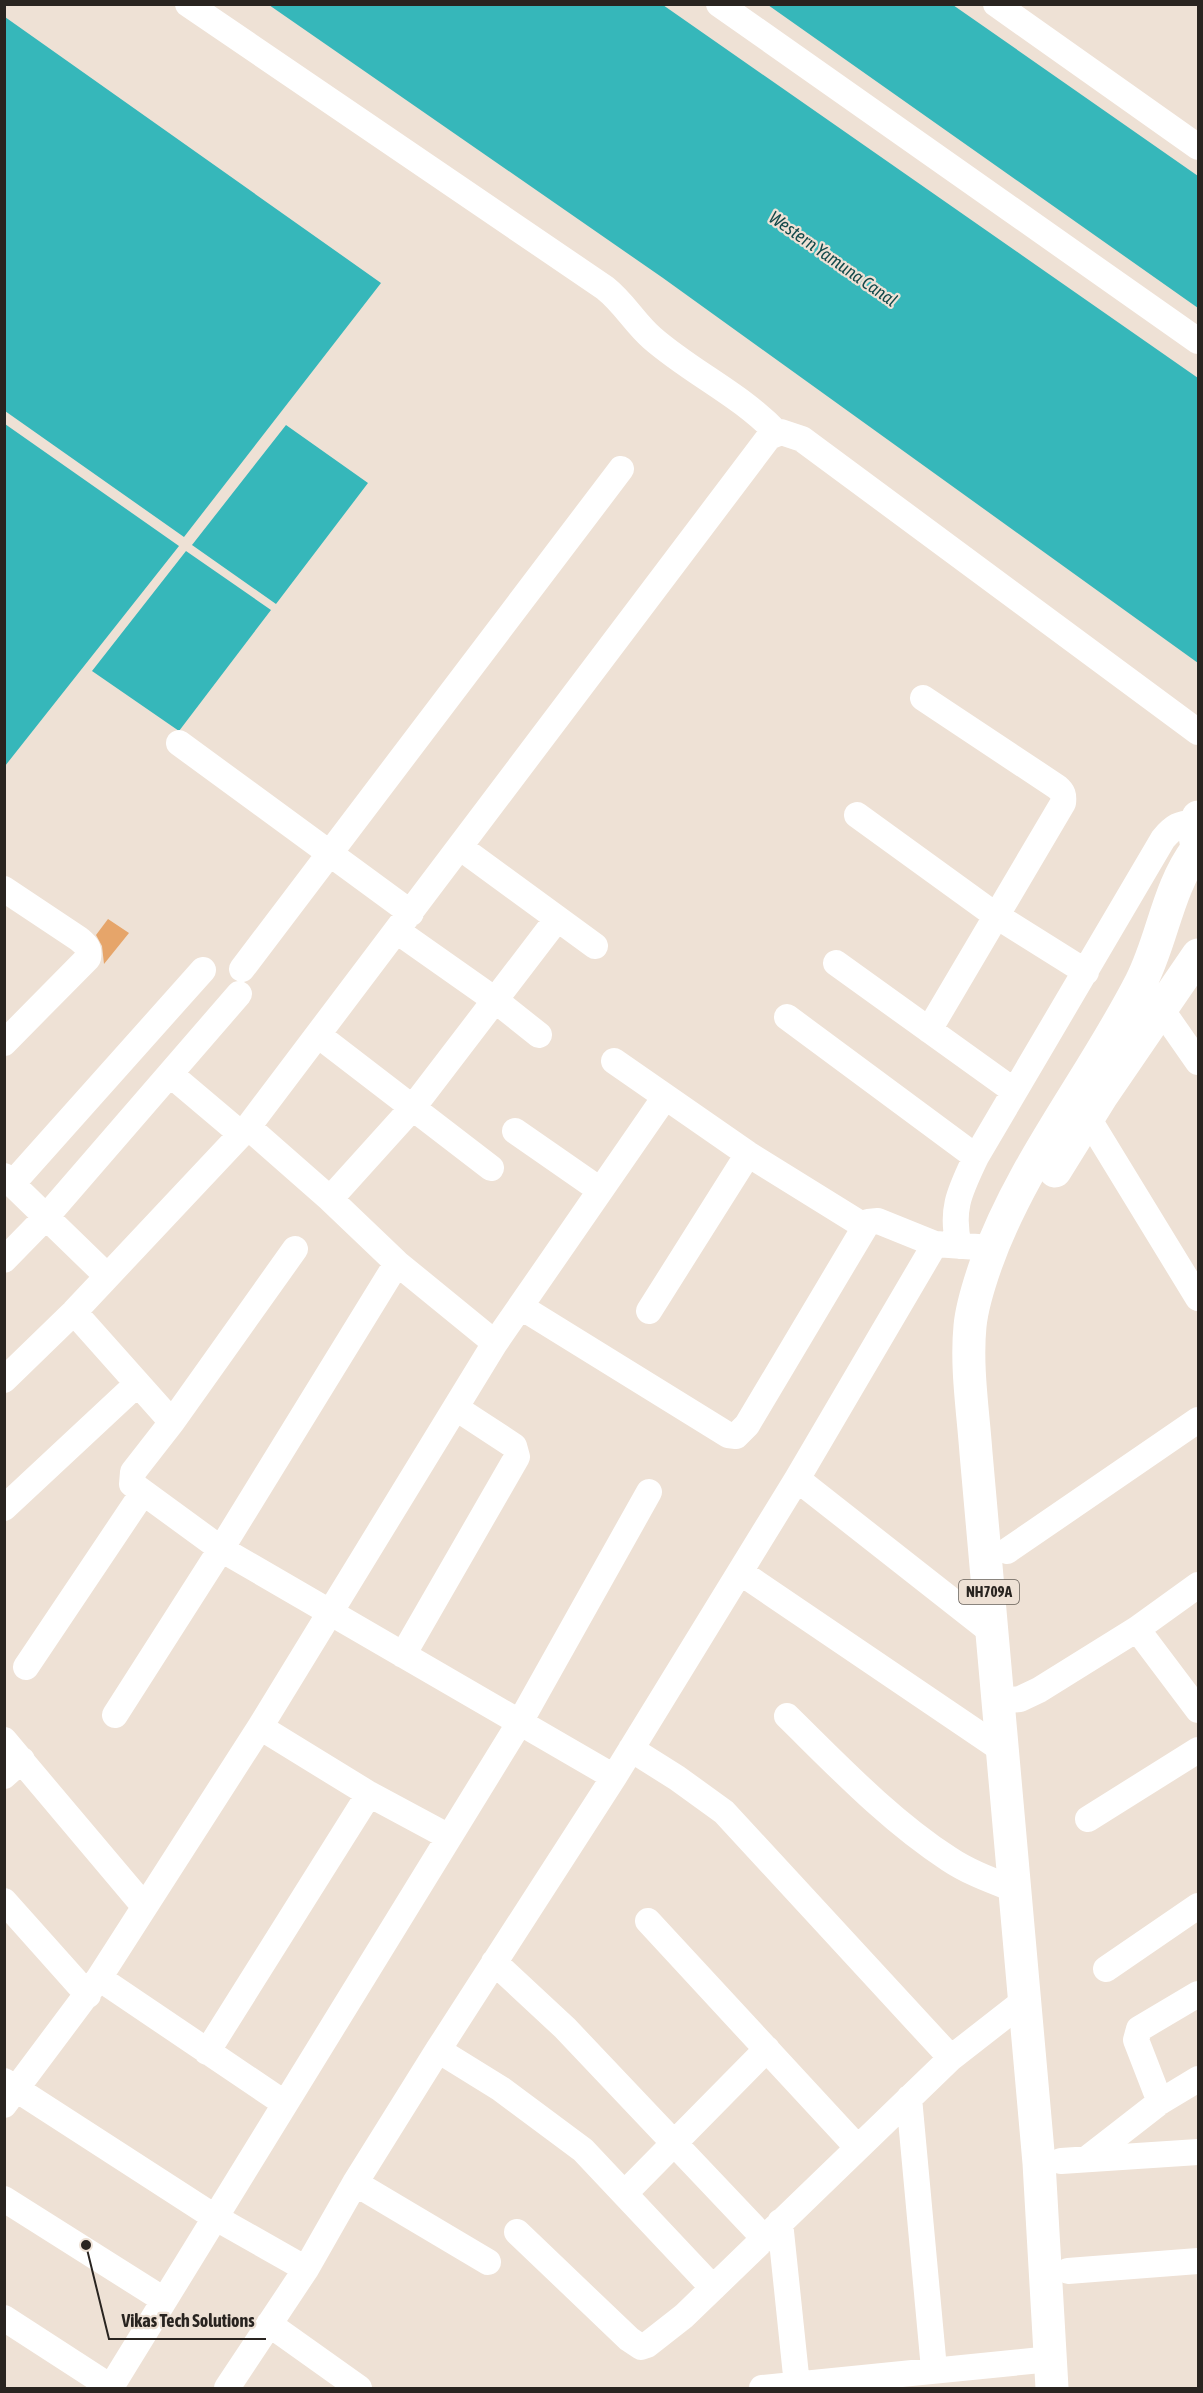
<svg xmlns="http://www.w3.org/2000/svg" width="1203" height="2393" viewBox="0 0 1203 2393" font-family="'Asap Condensed',sans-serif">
	<rect width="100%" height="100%" fill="#eee1d5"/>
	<path fill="#36b7ba" d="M269,5H663L1198,378V663L663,278Z
		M768,5H953L1198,176V308Z
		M5,17L381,283L184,537L5,411Z
		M5,424L179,546L5,766Z
		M286,425L368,483L276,604L192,545Z
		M186,551L271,610L179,731L92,671Z"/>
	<path fill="#e6a56a" d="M108,919L129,933L104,964L102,946L96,935Z"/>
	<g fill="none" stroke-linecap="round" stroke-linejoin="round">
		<path stroke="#fff" stroke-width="26" d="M188,4L605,288C624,303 634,322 652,338C692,373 740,394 777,433
			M719,4L1198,341
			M996,4L1198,147
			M923,698L1057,787C1063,792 1064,795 1063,803L929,1030
			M179,743L411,913
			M857,815L995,915L1086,972
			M461,848L595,946
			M4,889L79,939C86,945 90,948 88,958L4,1043
			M397,931L495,1000L539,1035
			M836,963L1014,1091
			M242,969L621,469
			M1161,1009L1198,1062
			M787,1017L976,1157
			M318,1035L491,1168
			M614,1061L748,1154L864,1226
			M170,1074L241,1134
			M1088,1118L1198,1298
			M248,1127L330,1199L397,1263L495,1343
			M515,1131L600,1190
			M4,1176L107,1276
			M12,1184L203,970
			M330,1199L414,1106L557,919
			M959,1246C950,1209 960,1191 976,1157L1163,839C1173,827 1180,822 1196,823
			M295,1249L172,1422L133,1472L132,1484L221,1549L614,1777
			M4,1260L46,1217L239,994
			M521,1307L728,1435L736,1436L747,1425L868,1222L878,1221L935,1244L992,1248
			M649,1311L748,1154
			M74,1312L172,1422
			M4,1380L74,1312L248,1127L769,437L781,432L802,439L1198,732
			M797,1479L993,1633
			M4,1508L137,1384
			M1007,1551L1198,1420
			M740,1572L1001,1749
			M1137,1629L1198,1710
			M403,1655L517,1457L514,1446L456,1408
			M26,1667L142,1494
			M998,1701L1020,1699L1039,1690L1137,1629L1198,1585
			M115,1715L221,1549L397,1263
			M787,1716C838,1766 889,1820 949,1859C970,1873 993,1881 1016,1890
			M260,1727L369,1794L449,1837
			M4,1740L144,1906
			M631,1749L677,1778L724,1812L951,2058
			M4,1776L22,1760
			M1088,1819L1198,1750
			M4,1901L88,1995
			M648,1921L857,2147
			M494,1962L565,2028L765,2239
			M1106,1969L1198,1906
			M99,1978L284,2103
			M438,2050L501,2089L583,2150L713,2288
			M207,2052L369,1794
			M4,2081L216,2218L306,2269
			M909,2098L934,2369
			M1160,2102L1136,2040L1139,2029L1198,1994
			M4,2105L99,1978L260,1727L495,1343L665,1097
			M1088,2158L1160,2102L1198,2079
			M1061,2161L1198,2152
			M355,2183L488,2262
			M625,2193L767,2049
			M4,2199L164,2300
			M780,2222L797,2385
			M517,2232L629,2339L641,2347L647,2345L684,2316L951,2058L1024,2001
			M1068,2271L1198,2261
			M4,2318L112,2388
			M269,2324L359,2388
			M111,2387L520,1722L649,1492
			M227,2388L306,2269L355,2183L438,2050L614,1777L797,1479L935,1244
			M762,2388L1051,2359"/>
		<path stroke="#fff" stroke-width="33" d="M1198,817L1195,836L1198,853
			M1055,1171L1101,1097L1198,955
			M1052,2388L1039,2163L976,1453C973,1411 966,1367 970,1326C972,1305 979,1284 986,1264C1022,1163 1092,1078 1141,982C1163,939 1167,889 1197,849"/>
	</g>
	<g text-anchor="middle" stroke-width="4.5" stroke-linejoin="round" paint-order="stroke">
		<rect fill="#eee1d5" stroke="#645d56" stroke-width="1.5" x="959" y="1580" width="60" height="24" rx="4.5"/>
		<g font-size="15" font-weight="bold" fill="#292420">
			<text x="989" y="1597">NH709A</text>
		</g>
		<g font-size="18" font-style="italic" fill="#12494a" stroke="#eee1d5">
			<text transform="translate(833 259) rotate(35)" y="6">Western Yamuna Canal</text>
		</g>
	</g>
	<path fill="none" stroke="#292420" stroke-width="2" d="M86 2245L109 2339H266"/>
	<circle fill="#292420" stroke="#eee1d5" stroke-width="2" cx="86" cy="2245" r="6"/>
	<g font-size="18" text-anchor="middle" font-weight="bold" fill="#292420" stroke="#eee1d5" stroke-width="4.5" stroke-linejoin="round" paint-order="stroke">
		<text x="188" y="2327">Vikas Tech Solutions</text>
	</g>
	<rect width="1203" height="2393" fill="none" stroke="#292420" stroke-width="12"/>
</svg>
